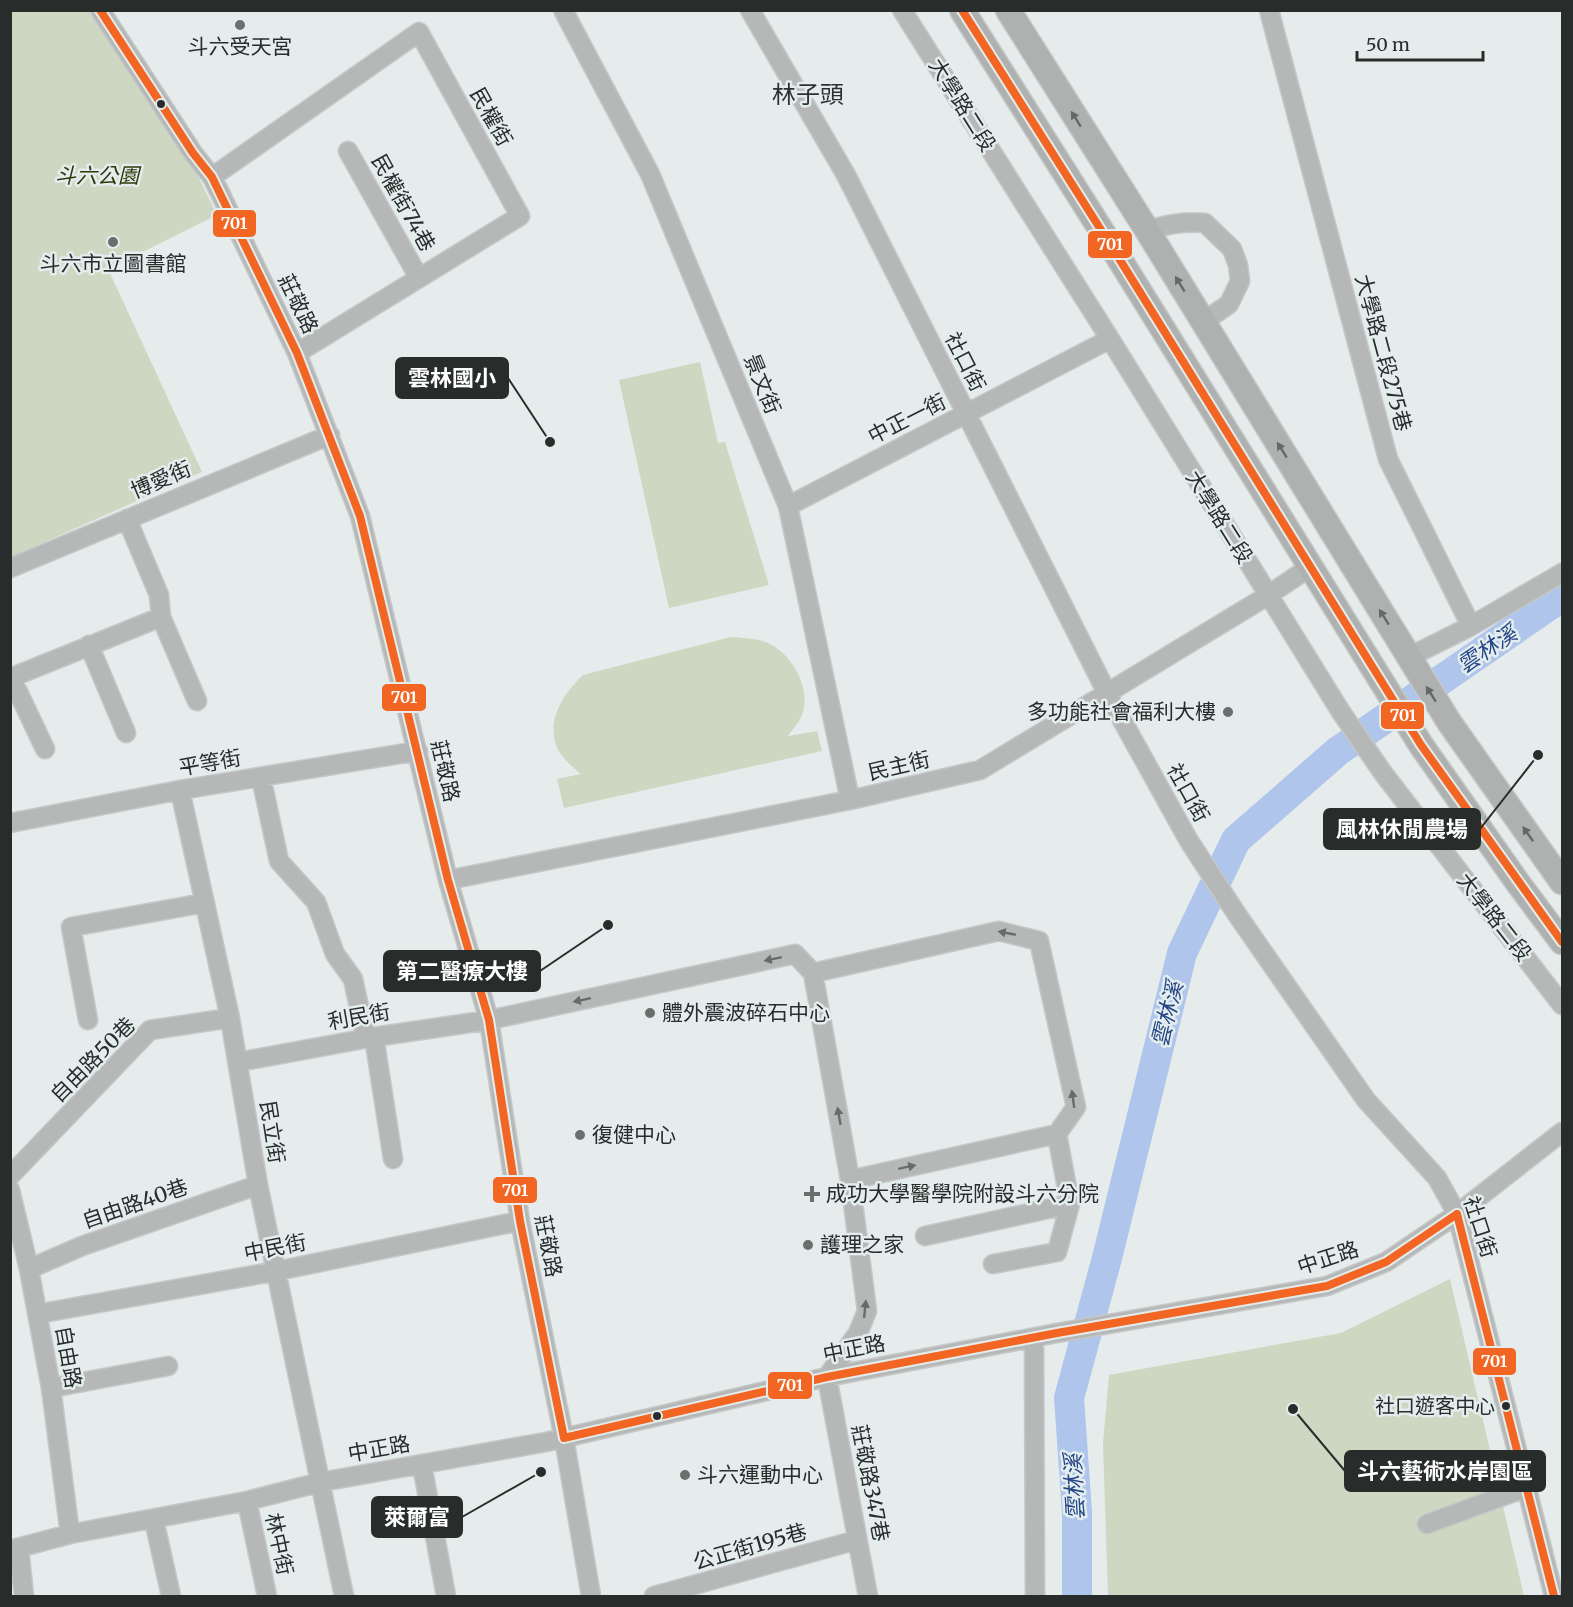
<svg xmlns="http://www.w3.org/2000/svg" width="1573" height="1607" viewBox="0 0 1573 1607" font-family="Merriweather,'Noto Sans TC',serif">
	<rect width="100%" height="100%" fill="#e6ebeb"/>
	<path fill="#cdd7c1" d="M10,11H97L195,170L217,215L108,269L202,472L11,557Z
		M700,362L718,443L725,442L769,585L669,608L619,380Z
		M731,637C743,638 756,638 768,643C794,655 815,694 799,721C796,726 791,731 788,736L817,731L822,751L564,808L557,779L581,774C573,767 563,759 558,750C545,721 563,694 583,675Z
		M1450,1279L1524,1596H1108L1103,1443L1109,1375L1341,1333Z"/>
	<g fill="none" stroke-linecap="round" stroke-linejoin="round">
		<path stroke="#afc5eb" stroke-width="30" d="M1077,1596V1512L1069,1398L1107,1258L1182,953L1236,840L1338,751L1550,605L1562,598"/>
		<defs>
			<path id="minor" d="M100,10L193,153L212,177L220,193L297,353L360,516L448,880L489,1020L520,1221L564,1438L591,1596
				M563,10L650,174L788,506L850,800
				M750,10L846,175L1107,693L1189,841L1238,916L1366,1100L1437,1178L1457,1214L1554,1596
				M902,10L1110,339L1341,712L1383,773L1562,1005
				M1269,10L1388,459L1471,626L1409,657
				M348,151L419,278
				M212,177L419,32L520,216L297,353
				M1147,230C1166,225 1184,221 1205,223L1232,249L1238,265L1240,281L1229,304L1203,322
				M788,506L1110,339
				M10,568L330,435
				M161,617L197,701
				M1471,626L1562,573
				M89,645L126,733
				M11,677L45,749
				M10,678L161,617L159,595L127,519
				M261,777L279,861L316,902L335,954L353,979L366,1039
				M180,790L230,1018L258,1185L344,1596
				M10,823L180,790L418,751
				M448,880L850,800L980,770L1267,596L1310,567
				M813,973L999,931L1039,941L1076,1107L1057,1134L850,1180
				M88,1020L71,927L204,903
				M374,1037L393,1159
				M238,1062L374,1037L489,1020L795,954L813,973L850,1180L867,1311L858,1333L827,1377L868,1596
				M10,1176L150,1030L230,1018
				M10,1190L29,1269L51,1388L70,1534
				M925,1236L1070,1204
				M993,1264L1057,1252L1070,1204L1057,1134
				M29,1269L82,1246L258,1185
				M37,1314L277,1271L520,1221
				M1034,1338L1035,1596
				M51,1388L168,1366
				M422,1465L446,1596
				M247,1501L267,1596
				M154,1520L171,1596
				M1427,1524L1525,1488
				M19,1548L24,1596
				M10,1550L70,1534L247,1501L321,1482L546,1442L827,1377L1057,1333L1327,1286L1386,1262L1457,1214L1562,1132
				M654,1596L857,1540"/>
			<path id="major" d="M962,10L1120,260L1421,745L1518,883L1562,942
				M1008,10L1147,230L1449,722L1562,882"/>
		</defs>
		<use href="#minor" stroke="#c5c8c8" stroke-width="21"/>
		<use href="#major" stroke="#c5c8c8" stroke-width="27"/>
		<use href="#minor" stroke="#b6b8b7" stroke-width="18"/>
		<use href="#major" stroke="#afb1b0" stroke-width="24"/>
		<defs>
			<path id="bus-1" d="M100,10L193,153L212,177L297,353L360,516L448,880L489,1020L520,1221L564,1438
				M962,10L1120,260L1421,745L1562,942
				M1457,1214L1554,1596
				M564,1438L827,1377L1057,1333L1327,1286L1386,1262L1457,1214"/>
		</defs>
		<use href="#bus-1" stroke="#e4eded" stroke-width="12"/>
		<use href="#bus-1" stroke="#f26522" stroke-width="8"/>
	</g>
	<defs><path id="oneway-solid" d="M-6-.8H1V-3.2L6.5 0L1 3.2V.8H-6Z" transform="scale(1.5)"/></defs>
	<g fill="#656867">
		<use href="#oneway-solid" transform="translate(1076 119) rotate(-122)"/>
		<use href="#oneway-solid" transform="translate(1180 284) rotate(-121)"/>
		<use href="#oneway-solid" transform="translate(1282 450) rotate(-122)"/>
		<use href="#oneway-solid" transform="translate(1384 617) rotate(-122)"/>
		<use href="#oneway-solid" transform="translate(1431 694) rotate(-122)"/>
		<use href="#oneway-solid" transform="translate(1528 834) rotate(-125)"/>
	</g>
	<g fill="#686b6a">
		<use href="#oneway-solid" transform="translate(1007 933) rotate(-169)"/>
		<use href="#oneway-solid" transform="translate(773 959) rotate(168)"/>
		<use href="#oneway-solid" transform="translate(582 1000) rotate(168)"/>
		<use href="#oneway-solid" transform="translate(1073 1099) rotate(-98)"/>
		<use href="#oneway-solid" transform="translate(839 1116) rotate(-100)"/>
		<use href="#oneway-solid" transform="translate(907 1167) rotate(-12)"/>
		<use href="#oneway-solid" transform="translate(865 1309) rotate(-84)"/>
	</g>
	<g fill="#6a6f6e" stroke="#e4eded" stroke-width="2">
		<circle cx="240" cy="25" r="6"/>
		<circle cx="113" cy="242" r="6"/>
		<circle cx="1228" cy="712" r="6"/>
		<circle cx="650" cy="1013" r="6"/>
		<circle cx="580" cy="1135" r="6"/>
		<path d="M809 1185h6v6h6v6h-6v6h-6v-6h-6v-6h6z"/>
		<circle cx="808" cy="1245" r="6"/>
		<circle cx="685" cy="1475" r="6"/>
	</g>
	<g fill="#282c2b" stroke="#e4eded" stroke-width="2">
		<circle cx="161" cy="104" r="5"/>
		<circle cx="1506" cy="1406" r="5"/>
		<circle cx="657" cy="1416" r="5"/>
	</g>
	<g text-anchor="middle" stroke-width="5" stroke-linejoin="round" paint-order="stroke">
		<g font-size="20" fill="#282c2b" stroke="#e4eded" text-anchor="end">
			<text x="1495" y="1413">社口遊客中心</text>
		</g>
		<g font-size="21" fill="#282c2b" stroke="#e4eded" text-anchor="start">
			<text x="240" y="54" text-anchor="middle">斗六受天宮</text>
			<text x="113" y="271" text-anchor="middle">斗六市立圖書館</text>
			<text x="1216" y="719" text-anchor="end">多功能社會福利大樓</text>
			<text x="662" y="1020">體外震波碎石中心</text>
			<text x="592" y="1142">復健中心</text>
			<text x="826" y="1201">成功大學醫學院附設斗六分院</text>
			<text x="820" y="1252">護理之家</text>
			<text x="697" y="1482">斗六運動中心</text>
		</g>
		<g font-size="21" fill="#282c2b" stroke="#e4eded">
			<text transform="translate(962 105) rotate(58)" y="7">大學路二段</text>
			<text transform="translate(491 117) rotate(61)" y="7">民權街</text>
			<text transform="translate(403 203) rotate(61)" y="7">民權街74巷</text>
			<text transform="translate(298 304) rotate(64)" y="7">莊敬路</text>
			<text transform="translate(1383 353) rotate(75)" y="7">大學路二段275巷</text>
			<text transform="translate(965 362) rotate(63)" y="7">社口街</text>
			<text transform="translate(762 384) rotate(68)" y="7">景文街</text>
			<text transform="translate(907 419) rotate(-27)" y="7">中正一街</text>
			<text transform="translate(161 480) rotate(-23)" y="7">博愛街</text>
			<text transform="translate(1219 517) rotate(58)" y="7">大學路二段</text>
			<text transform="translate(210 763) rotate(-10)" y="7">平等街</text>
			<text transform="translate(899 766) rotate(-13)" y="7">民主街</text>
			<text transform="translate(445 771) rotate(77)" y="7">莊敬路</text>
			<text transform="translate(1188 793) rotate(61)" y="7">社口街</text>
			<text transform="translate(1494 917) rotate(52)" y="7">大學路二段</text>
			<text transform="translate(359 1017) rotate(-10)" y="7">利民街</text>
			<text transform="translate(93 1060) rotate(-45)" y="7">自由路50巷</text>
			<text transform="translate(272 1132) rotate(81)" y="7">民立街</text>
			<text transform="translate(135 1204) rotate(-19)" y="7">自由路40巷</text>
			<text transform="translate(1480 1227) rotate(72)" y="7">社口街</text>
			<text transform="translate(548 1246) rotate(79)" y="7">莊敬路</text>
			<text transform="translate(275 1248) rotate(-11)" y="7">中民街</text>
			<text transform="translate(1328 1258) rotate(-18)" y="7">中正路</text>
			<text transform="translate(854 1349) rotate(-11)" y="7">中正路</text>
			<text transform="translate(68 1357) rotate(80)" y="7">自由路</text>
			<text transform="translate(379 1449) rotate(-10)" y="7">中正路</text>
			<text transform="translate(870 1483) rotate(79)" y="7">莊敬路347巷</text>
			<text transform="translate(279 1544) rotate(78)" y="7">林中街</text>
			<text transform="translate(750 1547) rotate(-16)" y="7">公正街195巷</text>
		</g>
		<g font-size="21" font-style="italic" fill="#2d3808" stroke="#e4eded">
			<text x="97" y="183">斗六公園</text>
		</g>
		<g font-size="22" font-style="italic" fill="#254788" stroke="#e4eded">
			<text transform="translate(1487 649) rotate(-34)" y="8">雲林溪</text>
			<text transform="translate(1167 1014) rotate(-76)" y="8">雲林溪</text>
			<text transform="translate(1074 1487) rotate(-93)" y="8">雲林溪</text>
		</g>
		<g font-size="24" fill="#2c3232" stroke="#e4eded">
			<text x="808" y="103">林子頭</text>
		</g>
	</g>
	<path fill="none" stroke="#282c2b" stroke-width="2" d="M550 442L508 378M1538 755L1480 829M608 925L540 971M1293 1409L1345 1471M541 1472L462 1517"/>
	<g fill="#282c2b" stroke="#e4eded" stroke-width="2">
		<circle cx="550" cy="442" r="6"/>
		<circle cx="1538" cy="755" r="6"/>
		<circle cx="608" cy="925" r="6"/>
		<circle cx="1293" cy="1409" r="6"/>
		<circle cx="541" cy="1472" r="6"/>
	</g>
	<g fill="#282c2b" stroke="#282c2b" stroke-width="2">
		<rect x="396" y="358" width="112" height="40" rx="6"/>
		<rect x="1324" y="809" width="156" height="40" rx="6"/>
		<rect x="384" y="951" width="156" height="40" rx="6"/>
		<rect x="1345" y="1451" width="200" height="40" rx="6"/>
		<rect x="372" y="1497" width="90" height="40" rx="6"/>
	</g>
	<g font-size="22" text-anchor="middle" font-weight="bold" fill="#fff">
		<text x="452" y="386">雲林國小</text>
		<text x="1402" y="837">風林休閒農場</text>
		<text x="462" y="979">第二醫療大樓</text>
		<text x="1445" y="1479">斗六藝術水岸園區</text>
		<text x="417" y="1525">萊爾富</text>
	</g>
	<g stroke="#e4eded" stroke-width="2">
		<rect x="212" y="209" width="45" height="29" rx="6" fill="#f26522"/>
		<rect x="1087" y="230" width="46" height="29" rx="6" fill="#f26522"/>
		<rect x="381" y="683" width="46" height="29" rx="6" fill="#f26522"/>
		<rect x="1380" y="701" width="45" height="29" rx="6" fill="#f26522"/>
		<rect x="492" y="1176" width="46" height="28" rx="6" fill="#f26522"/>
		<rect x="1472" y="1347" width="45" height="29" rx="6" fill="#f26522"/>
		<rect x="767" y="1371" width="46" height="29" rx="6" fill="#f26522"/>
	</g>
	<g font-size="16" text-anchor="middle" font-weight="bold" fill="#fff">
		<text x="234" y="229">701</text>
		<text x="1110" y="250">701</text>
		<text x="404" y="703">701</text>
		<text x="1403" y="721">701</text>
		<text x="515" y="1196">701</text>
		<text x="1494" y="1367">701</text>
		<text x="790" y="1391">701</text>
	</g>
	<rect width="1573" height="1607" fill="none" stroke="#282c2b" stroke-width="24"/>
	<path d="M1357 51v9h126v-9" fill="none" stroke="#282c2b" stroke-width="3"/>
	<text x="1366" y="51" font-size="18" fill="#282c2b" stroke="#e4eded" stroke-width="4.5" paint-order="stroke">50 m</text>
</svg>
